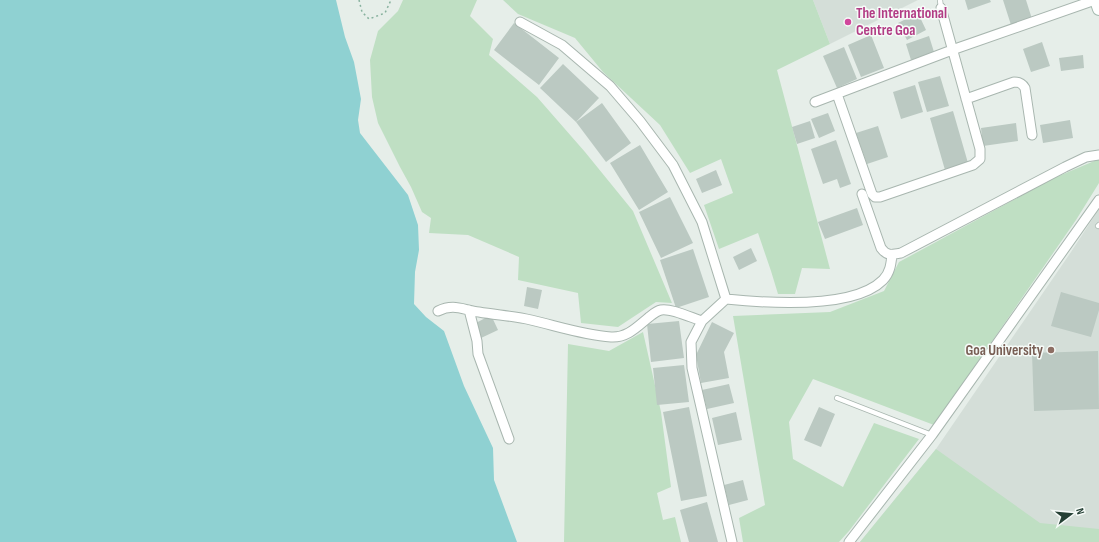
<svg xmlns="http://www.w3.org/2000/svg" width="1099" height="542" viewBox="0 0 1099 542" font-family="'Sofia Sans Condensed',sans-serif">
	<rect width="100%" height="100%" fill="#e6eee9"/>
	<path fill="#d4ded8" d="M813,0H918L830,44Z
		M1099,209V542H860L936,449L1071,252Z"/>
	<path fill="#bfdfc3" d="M403,0H477L470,16L493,39L489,55L537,97L585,152L633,211L672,303L656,302L618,327L581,323L578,293L518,280L519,257L468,235L429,233L431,218L422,212L411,187L400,167L378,123L372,97L370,60L378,31L398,11Z
		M503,0H813L830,44L777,70L830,269L802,268L795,294H778L771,271L758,233L719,249L704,205L733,193L721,159L690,173L660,125L603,72L575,38L518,14Z
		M1099,159V183L1076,220L934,425L813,379L789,422L793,459L843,487L874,423L919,439L849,531L839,542H743L739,518L765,505L733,316L830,312L884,291L899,262L1054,178Z
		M643,332L661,412L671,487L657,493L663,520L675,517L681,542H564L568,344L609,351Z
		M936,449L1040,523L1099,529V542H860Z"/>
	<path fill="#8fd1d2" d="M0,0H336L345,37L354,62L361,99L358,120L360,133L408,195L418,225L419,250L415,272L414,304L426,317L444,331L464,386L493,448L494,480L517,542H0Z"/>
	<path fill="#bbc9c2" d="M965,0H990L991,2L968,10Z
		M1003,0H1026L1032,19L1011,25Z
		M918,13L926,30L907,40L898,23Z
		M514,23L559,58L539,85L494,50Z
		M871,35L884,68L861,77L848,45Z
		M929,36L934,52L911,60L906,44Z
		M1042,42L1050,66L1031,72L1023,49Z
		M844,47L857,79L837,88L823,56Z
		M1083,55L1084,68L1061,71L1059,58Z
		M563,64L599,98L576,122L540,88Z
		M940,76L949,106L927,112L918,82Z
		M915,85L923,112L901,119L893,92Z
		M602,103L631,143L606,162L576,122Z
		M953,111L968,163L945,170L930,118Z
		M828,113L835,131L819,138L811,119Z
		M1070,120L1073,138L1043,143L1040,125Z
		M810,121L815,138L797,144L792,127Z
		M1016,123L1018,141L983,146L981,128Z
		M878,126L888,157L867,164L856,133Z
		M836,140L851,184L840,188L837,179L823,184L811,149Z
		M640,145L668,192L639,210L610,163Z
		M716,170L722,185L702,193L696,179Z
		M670,197L693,243L661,258L639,212Z
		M857,208L863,225L825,239L818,222Z
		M751,248L757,261L739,270L733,257Z
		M693,249L709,297L676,308L660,260Z
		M527,287L542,290L538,309L524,306Z
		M1061,292L1099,303V310L1091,337L1051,326Z
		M491,315L498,330L481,338L474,324Z
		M679,321L684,358L651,362L647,324Z
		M712,322L734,333L724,352L729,378L701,383L696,355Z
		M1098,351L1099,409L1034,411L1032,353Z
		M684,365L689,402L657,405L653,368Z
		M729,384L734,403L707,409L702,390Z
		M689,407L707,496L681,501L663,412Z
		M819,407L835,414L821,447L804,440Z
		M736,412L742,440L718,445L712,418Z
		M743,480L748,500L729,505L724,485Z
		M707,502L718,542H689L680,510Z"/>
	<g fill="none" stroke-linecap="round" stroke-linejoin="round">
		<defs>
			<path id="lane" d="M940,0L941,8
				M1098,226L1099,225
				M837,398L932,435"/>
			<path id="street" d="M520,22L562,45L610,86L640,121L673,165L702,222L726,299L702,321L691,342L692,368L732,542
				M837,94L872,194L875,197H880L973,165L980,159V149L941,8
				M966,99L1014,82C1019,82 1022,83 1025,88L1032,135
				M815,102L952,50L1095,0
				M862,194L881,248C887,256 891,255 901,253L1065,167L1086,157L1099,155
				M726,299C766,303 853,310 883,280C890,273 891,264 892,255
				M469,310L477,341L478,354L509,439
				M438,311C454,303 463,310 479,312C496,315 514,316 531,320C557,326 584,335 611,337C627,338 637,327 648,318C652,315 656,311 661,310C671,308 692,318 702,321
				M849,542L932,435L1099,200"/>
			<path id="secondary" d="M1096,0L1099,9"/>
		</defs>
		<use href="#lane" stroke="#a8b6af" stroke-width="6"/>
		<use href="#street" stroke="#a8b6af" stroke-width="11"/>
		<use href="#secondary" stroke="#a4baaf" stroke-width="14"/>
		<path stroke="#87b19e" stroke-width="1.5" stroke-dasharray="2 3" stroke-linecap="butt" d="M359,0L362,12L369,19L385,13L391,0"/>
		<use href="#lane" stroke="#fff" stroke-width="4.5"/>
		<use href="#street" stroke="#fff" stroke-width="9"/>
		<use href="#secondary" stroke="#fff" stroke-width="12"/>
	</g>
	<circle fill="#d1479c" stroke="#f6fbf8" stroke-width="1.5" cx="848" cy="22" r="4"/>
	<circle fill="#8d6e63" stroke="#f6fbf8" stroke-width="1.5" cx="1051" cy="350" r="4"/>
	<g text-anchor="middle" stroke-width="3" stroke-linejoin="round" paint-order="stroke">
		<g font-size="15" font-weight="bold" fill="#b23c85" stroke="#f6fbf8" text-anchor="start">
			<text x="856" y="18">The International<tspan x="856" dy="17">Centre Goa</tspan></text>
		</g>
		<g font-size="15" font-weight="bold" fill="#785e54" stroke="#f6fbf8" text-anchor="end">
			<text x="1043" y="355">Goa University</text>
		</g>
	</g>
	<g transform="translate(1071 514) rotate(74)" stroke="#f6fbf8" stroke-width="3" paint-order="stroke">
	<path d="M0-3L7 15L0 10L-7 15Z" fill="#254035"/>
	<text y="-6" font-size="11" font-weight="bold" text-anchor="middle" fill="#254035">N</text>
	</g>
</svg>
